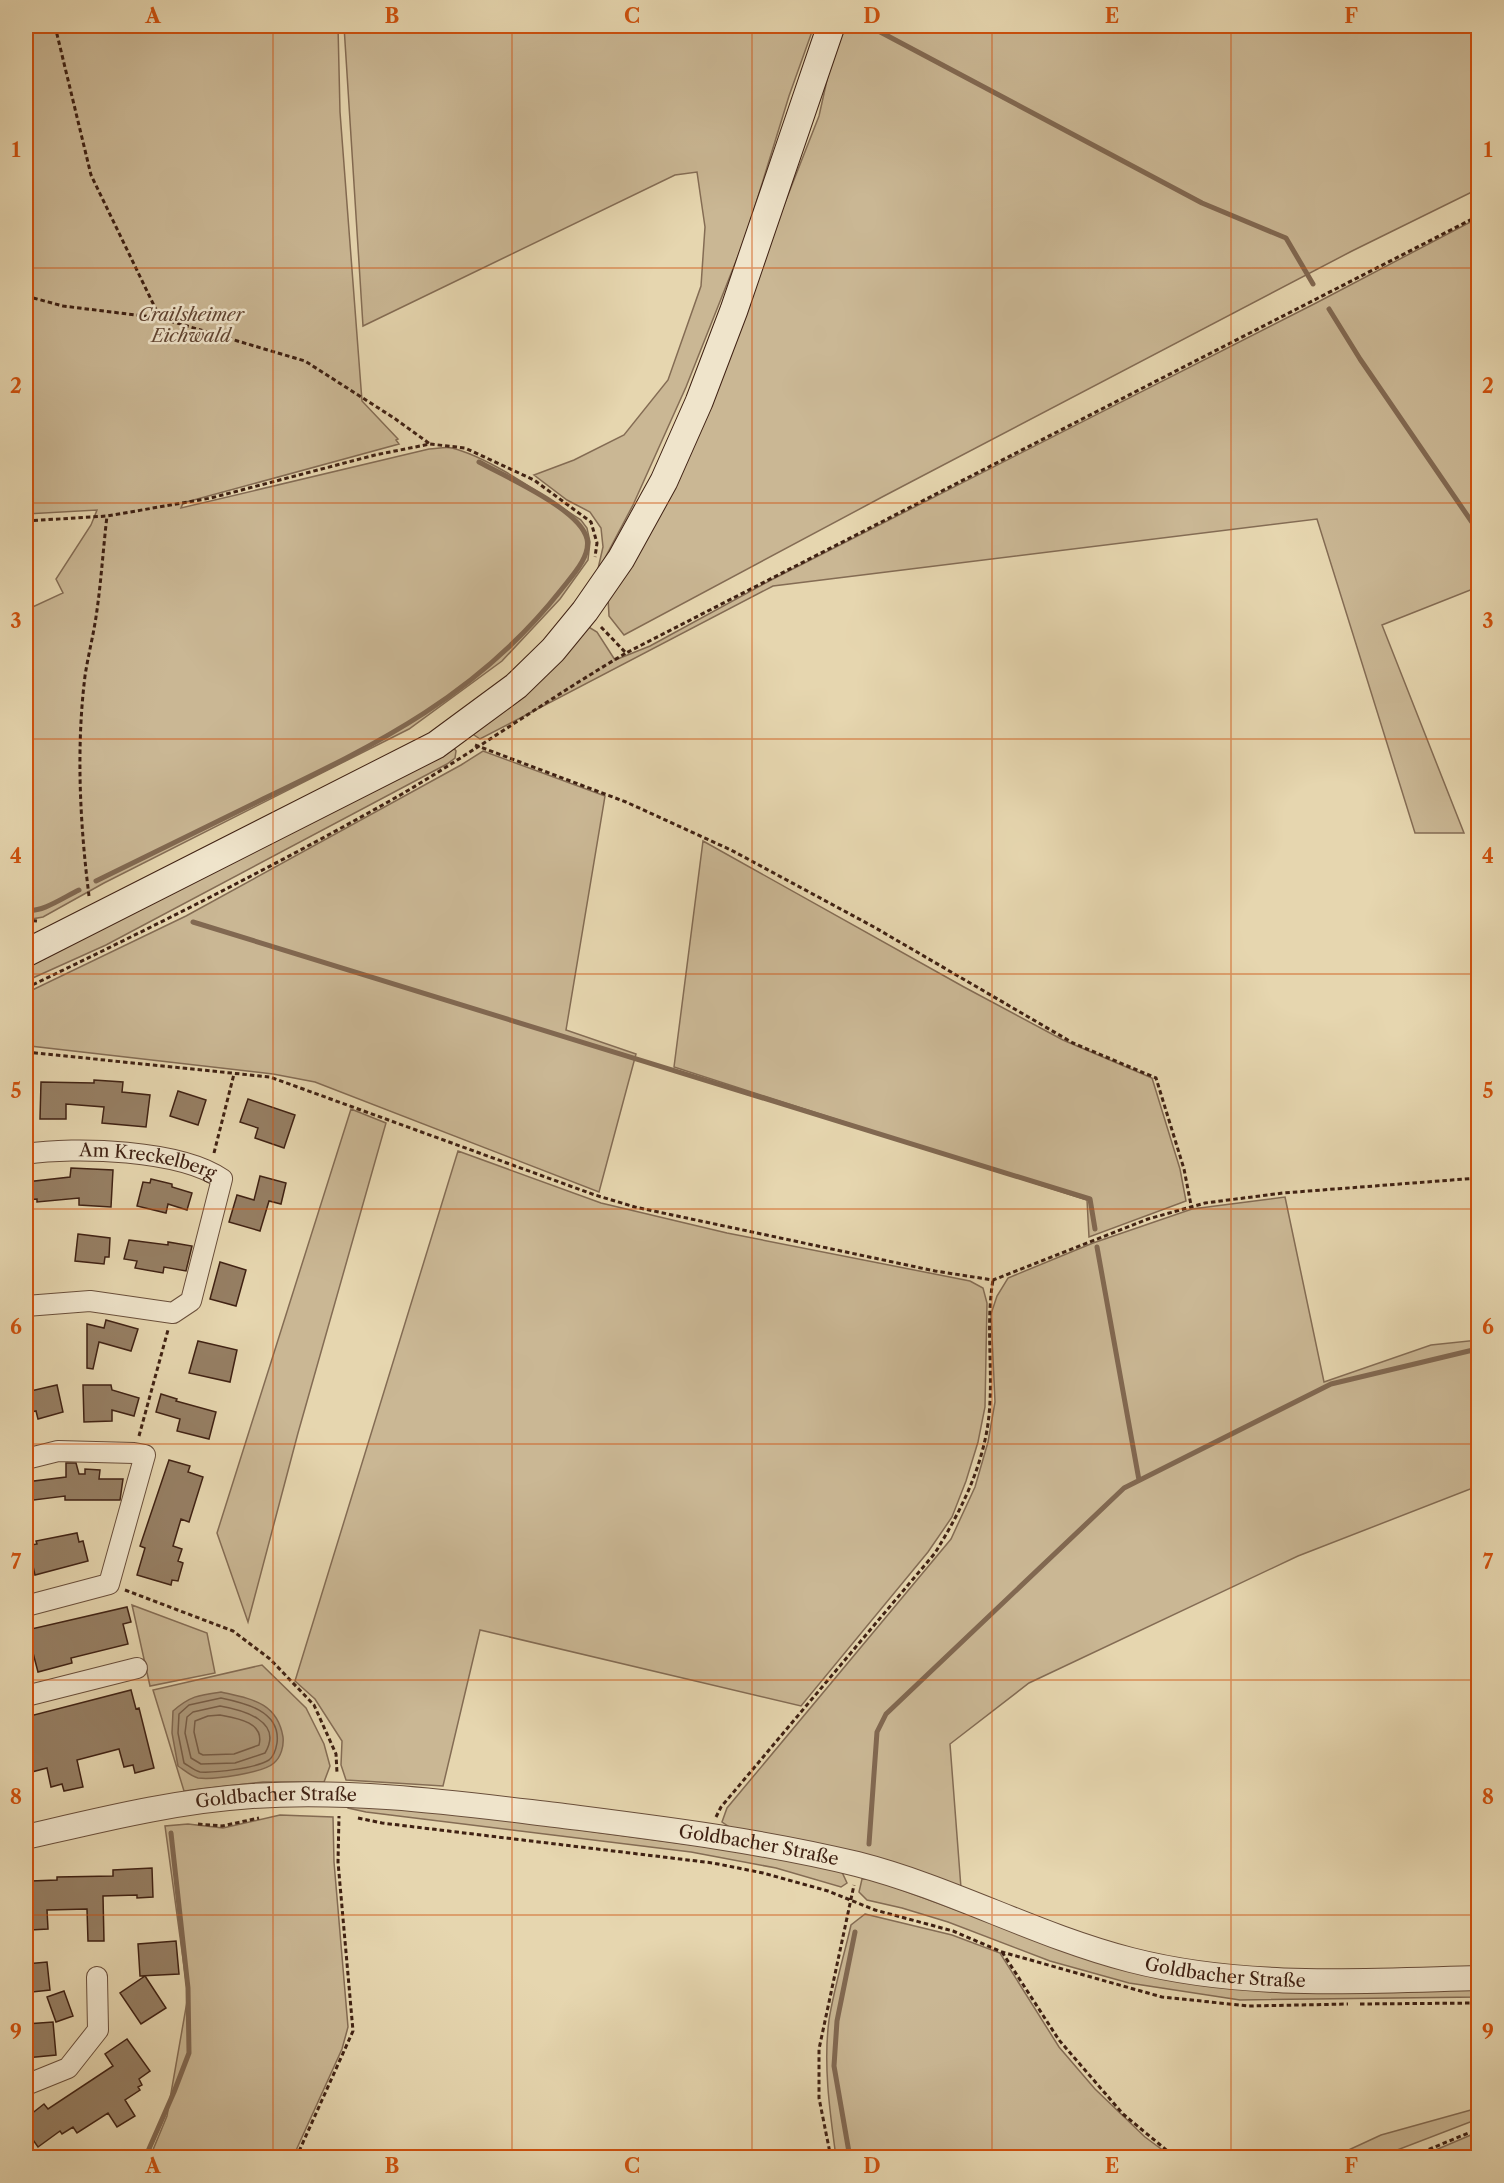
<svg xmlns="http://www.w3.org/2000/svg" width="1504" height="2183" viewBox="0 0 1504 2183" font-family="'Libre Caslon Text',serif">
	<rect width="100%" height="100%" fill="#e6d6af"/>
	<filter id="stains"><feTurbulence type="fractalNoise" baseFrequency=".00333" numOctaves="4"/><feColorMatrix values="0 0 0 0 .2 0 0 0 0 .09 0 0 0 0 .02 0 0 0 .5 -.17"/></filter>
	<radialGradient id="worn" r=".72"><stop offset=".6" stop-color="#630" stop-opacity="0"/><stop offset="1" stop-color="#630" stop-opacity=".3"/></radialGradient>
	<path fill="#cab794" stroke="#846c54" stroke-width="1.5" d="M26,26H338L340,112L362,401L398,439L396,440L399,444L183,503L181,508L429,449C436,449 445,446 452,448C492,458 546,498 581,520L587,528L590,542L588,560L560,599L502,661L409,729L104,883L43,917L26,920V610L63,593L56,579L91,525L97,510L26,514Z
		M344,26H814L789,96L746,236L686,387L633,505L597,573L603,547L601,528L590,512L567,500L534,475L574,460L624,435L668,380L701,286L705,227L697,172L675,175L363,326Z
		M844,26H1478V189L1352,251L884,496L624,635L609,616L608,597L689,447L819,116L831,62Z
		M1478,218V587L1382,625L1464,833H1415L1317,519L773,586L480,739L471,733L587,626L597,632L615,660L650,646L773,579L1316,303Z
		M454,748L456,751L455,758L447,764L106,945L26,981V968Z
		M483,751L605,796L566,1030L636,1054L599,1192L315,1082L273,1074L30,1046L26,1040V993L186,916L461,765Z
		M703,841L964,987L1063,1040L1152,1078L1180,1169L1186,1201L1089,1237L1087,1200L674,1067Z
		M351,1109L386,1123L298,1433L248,1622L217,1533Z
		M458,1151L601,1203L727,1233L970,1281L983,1288L987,1303L985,1407L978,1442L966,1481L952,1517L928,1552L801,1706L480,1630L443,1786L346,1780L341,1765L342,1741L315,1699L295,1681Z
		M1285,1197L1324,1382L1431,1345L1478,1340V1486L1298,1556L1029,1683L950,1744L961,1888L731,1828L722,1822L727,1808L951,1539L975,1487L988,1442L995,1402L991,1314L997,1296L1008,1278L1093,1243L1192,1209Z
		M132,1605L207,1633L215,1673L150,1686Z
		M262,1665L306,1708L324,1744L330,1766L324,1782H263L184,1791L153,1690Z
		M349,1799L776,1856L841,1870L847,1883L841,1887L776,1868L691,1852L366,1812L348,1808L345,1803Z
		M280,1815L333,1817L334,1862L348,2027L342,2049L293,2157H150L167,2116L188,1996L165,1826L188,1824L223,1828Z
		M862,1879H872L1055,1946L1134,1971L1478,1986V1997L1240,2000L1129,1983L1050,1961L948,1922L902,1908L867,1900L859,1892Z
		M865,1914L952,1935L1000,1953L1059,2047L1095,2089L1145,2137L1172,2157H836C830,2113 823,2065 829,2020C834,1988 844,1956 851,1925Z
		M1478,2108V2119L1379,2157H1346L1342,2153L1381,2135Z
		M1478,2132V2157H1419Z"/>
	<path fill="#ad987a" stroke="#816851" stroke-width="1.5" d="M221,1692C251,1699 277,1702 283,1737C284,1746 281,1757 274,1763C263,1773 214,1780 198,1778C192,1777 184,1770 178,1766L172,1733L173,1711C190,1696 199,1695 221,1692Z"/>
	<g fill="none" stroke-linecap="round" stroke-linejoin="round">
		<path stroke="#765c46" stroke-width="1.5" d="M221,1698C245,1703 281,1711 277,1743C276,1749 274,1756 269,1760C256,1768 216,1773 200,1772C195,1771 189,1766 184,1763L178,1733L179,1714L189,1705Z
			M220,1706C243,1710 284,1721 265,1753L235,1763L201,1764L191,1758L185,1733L187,1717L193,1712Z
			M220,1715C236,1718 265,1722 259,1745L234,1754L203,1755L199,1753L194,1732L195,1721L208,1716Z"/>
		<path stroke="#816851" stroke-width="5" d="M869,26L1202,203L1286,238L1313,284
			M1329,309L1360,359L1478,531
			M96,881C152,853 208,826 263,799C380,743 479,694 561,590C571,577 591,557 587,539C580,509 506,477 479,462
			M26,910C42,913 64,897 79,890
			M193,922L1090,1199L1095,1229
			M1097,1247L1139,1480
			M869,1844L877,1732L886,1714L1124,1488L1331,1384L1473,1350H1478
			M145,2158L174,2092L189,2053L188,1988L171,1833
			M850,2158L834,2066L837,2021L855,1932"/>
	</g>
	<path fill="#967f64" stroke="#3f2113" stroke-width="1.5" d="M94,1080L123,1082L122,1092L150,1095L146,1127L102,1123L104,1107L66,1104V1119H40L41,1082L94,1083Z
		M178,1091L206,1100L198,1125L170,1116Z
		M248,1099L295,1115L284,1148L255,1138L258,1128L240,1122Z
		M71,1168L113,1170L111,1207L79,1205V1198L37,1202V1199L26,1200V1182L70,1177Z
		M260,1176L286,1183L281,1204L269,1201L260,1231L229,1222L237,1195L254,1200Z
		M151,1179L172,1184V1187L192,1193L187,1210L168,1204L166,1213L137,1206L143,1182L150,1183Z
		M78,1234L110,1238L109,1257H105L104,1264L75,1261Z
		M129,1240L168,1245V1242L192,1246L186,1271L164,1267L163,1273L135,1268L137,1261L124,1259Z
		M220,1262L246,1270L236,1306L210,1299Z
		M106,1320L138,1329L131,1351L99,1342L93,1369L87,1368V1324L104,1328Z
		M198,1341L237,1350L230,1382L189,1373Z
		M57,1385L63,1412L38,1419L36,1411L26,1413V1392Z
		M83,1385H111L112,1390L139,1398L134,1416L112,1410V1421L84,1422Z
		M161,1394L177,1399L176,1401L216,1412L209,1439L177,1431L180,1419L156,1412Z
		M169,1460L190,1466L188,1472L203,1477L189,1522L181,1519L173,1546L182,1549L178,1561L183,1563L178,1581L172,1580L171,1585L137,1575L145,1548L140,1546Z
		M66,1463H76L79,1474H85V1469L100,1470L99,1479H123L120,1500H65V1496L26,1501V1482L66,1477Z
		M77,1533L79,1542L83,1541L88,1561L35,1575L32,1562L29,1563L26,1546L37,1544L36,1541Z
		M127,1607L131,1622L123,1624L128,1644L71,1658L72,1663L38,1672L27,1630Z
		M131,1690L136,1709L139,1708L154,1768L135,1773L133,1765L124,1767L119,1749L77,1760L83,1787L64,1791L62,1784L51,1787L47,1768L28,1773L26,1763V1717Z
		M152,1868L153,1897L137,1898V1895L103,1896L104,1941H88L87,1909L47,1910L48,1929L30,1930V1926H26V1889L32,1888L31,1881L57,1880V1877L113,1876V1870Z
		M176,1941L179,1974L140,1976L138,1944Z
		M47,1962L50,1990L32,1992L31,1989H26V1964Z
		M145,1976L166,2008L141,2024L120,1993Z
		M64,1991L73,2016L56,2022L47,1997Z
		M53,2022L56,2055L26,2058V2024Z
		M127,2039L150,2071L139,2079L142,2085L138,2087L140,2090L125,2100L135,2116L117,2127L108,2113L77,2133L73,2127L62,2134L60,2131L38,2147L26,2130V2118L44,2104L48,2109L113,2066L105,2054Z"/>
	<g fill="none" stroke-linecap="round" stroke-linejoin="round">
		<defs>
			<g id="minor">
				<path id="s1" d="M26,1154C75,1146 181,1150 222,1179L191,1301L173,1313L90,1301L26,1306"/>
				<path d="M26,1459L58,1451L134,1453L145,1455L109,1584L26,1606"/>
				<path d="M26,1696L137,1668"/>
				<path d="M26,2085L68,2068L98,2030L97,1977"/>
			</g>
			<g id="tertiary">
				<path id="s2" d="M26,1837C100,1820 175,1801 252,1796C353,1789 455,1803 556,1815C657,1828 758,1840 857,1864C951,1888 1037,1936 1131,1960C1244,1989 1363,1981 1478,1978"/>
			</g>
			<path id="secondary" d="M26,953L436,745L516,686L553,650L585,611L621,559L664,481L699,402L734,310L831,26"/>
		</defs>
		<use href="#minor" stroke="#694e3a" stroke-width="22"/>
		<use href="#tertiary" stroke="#694e3a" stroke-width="26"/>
		<use href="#secondary" stroke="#3f2113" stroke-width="29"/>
		<path stroke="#3f2113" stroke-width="3" stroke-dasharray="4.5 3" stroke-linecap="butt" d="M55,26L91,175L160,318L305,361L394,418L430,444
			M26,296L63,306L160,318
			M26,521L107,516L211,498L375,455L430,444L465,448L534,480L591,522L597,543L595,557
			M601,627L626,653L1478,216
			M475,745L626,802L731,850L874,927L1073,1043L1156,1078L1184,1169L1191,1205
			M89,896C80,824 76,749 85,676C88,656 93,637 96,617C101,584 103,550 107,516
			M26,920L37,921
			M26,988C153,927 279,864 402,794C478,749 550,698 626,653
			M26,1052L270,1077L595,1195L635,1207L935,1271L993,1280L1148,1219L1205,1203L1283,1193L1478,1178
			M214,1153L234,1074
			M139,1436L168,1330
			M125,1590L233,1631L270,1659L314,1705L336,1754L337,1773
			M716,1817L721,1807L935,1553C957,1517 976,1481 985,1440C997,1388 984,1333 993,1280
			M358,1818L382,1823L713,1863L763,1873L828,1891L875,1910L953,1931L1002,1952L1162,1997L1249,2006L1348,2004
			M198,1824L222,1826L259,1818
			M1002,1952L1059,2040L1123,2114L1176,2158
			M1360,2004L1478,2003
			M296,2158L353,2031L338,1862L339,1816
			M831,2158L819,2098V2049L854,1885
			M1408,2158L1478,2129"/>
		<use href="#minor" stroke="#efe4cb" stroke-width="20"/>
		<use href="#tertiary" stroke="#efe4cb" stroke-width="24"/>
		<use href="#secondary" stroke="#efe4cb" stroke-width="27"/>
	</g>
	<path fill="none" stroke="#cf510d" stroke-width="1.5" stroke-opacity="0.55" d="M273,26V2158M512,26V2158M752,26V2158M992,26V2158M1231,26V2158M26,268H1478M26,503H1478M26,739H1478M26,974H1478M26,1209H1478M26,1444H1478M26,1680H1478M26,1915H1478"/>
	<g text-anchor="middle" stroke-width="5" stroke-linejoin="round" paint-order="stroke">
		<g font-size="18" font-style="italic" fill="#624633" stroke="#efe4cb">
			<text x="191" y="321">Crailsheimer<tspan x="191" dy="21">Eichwald</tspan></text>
		</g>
		<g font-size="18" fill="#3f2113" stroke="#efe4cb">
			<text dy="6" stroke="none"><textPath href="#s1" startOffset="123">Am Kreckelberg</textPath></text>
			<text dy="6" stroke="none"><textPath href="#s2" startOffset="254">Goldbacher Straße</textPath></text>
			<text dy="6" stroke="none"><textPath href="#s2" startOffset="740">Goldbacher Straße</textPath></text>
			<text dy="6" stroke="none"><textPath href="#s2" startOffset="1226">Goldbacher Straße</textPath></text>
		</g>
	</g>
	<rect width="1504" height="2183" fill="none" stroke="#e6d6af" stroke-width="66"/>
	<rect x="33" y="33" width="1438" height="2117" fill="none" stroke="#cf510d" stroke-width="2"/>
	<g font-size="20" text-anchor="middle" font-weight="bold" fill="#cf510d">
		<text x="153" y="23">A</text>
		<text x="392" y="23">B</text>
		<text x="632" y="23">C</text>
		<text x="872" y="23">D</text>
		<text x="1112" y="23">E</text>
		<text x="1351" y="23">F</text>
		<text x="16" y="157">1</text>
		<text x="1488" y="157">1</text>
		<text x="16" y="393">2</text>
		<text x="1488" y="393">2</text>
		<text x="16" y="628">3</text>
		<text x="1488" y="628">3</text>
		<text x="16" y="863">4</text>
		<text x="1488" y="863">4</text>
		<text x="16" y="1098">5</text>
		<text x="1488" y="1098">5</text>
		<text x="16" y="1334">6</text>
		<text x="1488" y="1334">6</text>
		<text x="16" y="1569">7</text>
		<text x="1488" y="1569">7</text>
		<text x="16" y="1804">8</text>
		<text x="1488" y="1804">8</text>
		<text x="16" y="2039">9</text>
		<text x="1488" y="2039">9</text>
		<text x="153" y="2173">A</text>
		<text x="392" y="2173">B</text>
		<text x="632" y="2173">C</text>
		<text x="872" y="2173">D</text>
		<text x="1112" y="2173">E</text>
		<text x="1351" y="2173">F</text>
	</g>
	<rect width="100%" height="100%" filter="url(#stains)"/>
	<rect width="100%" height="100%" fill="url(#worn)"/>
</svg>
